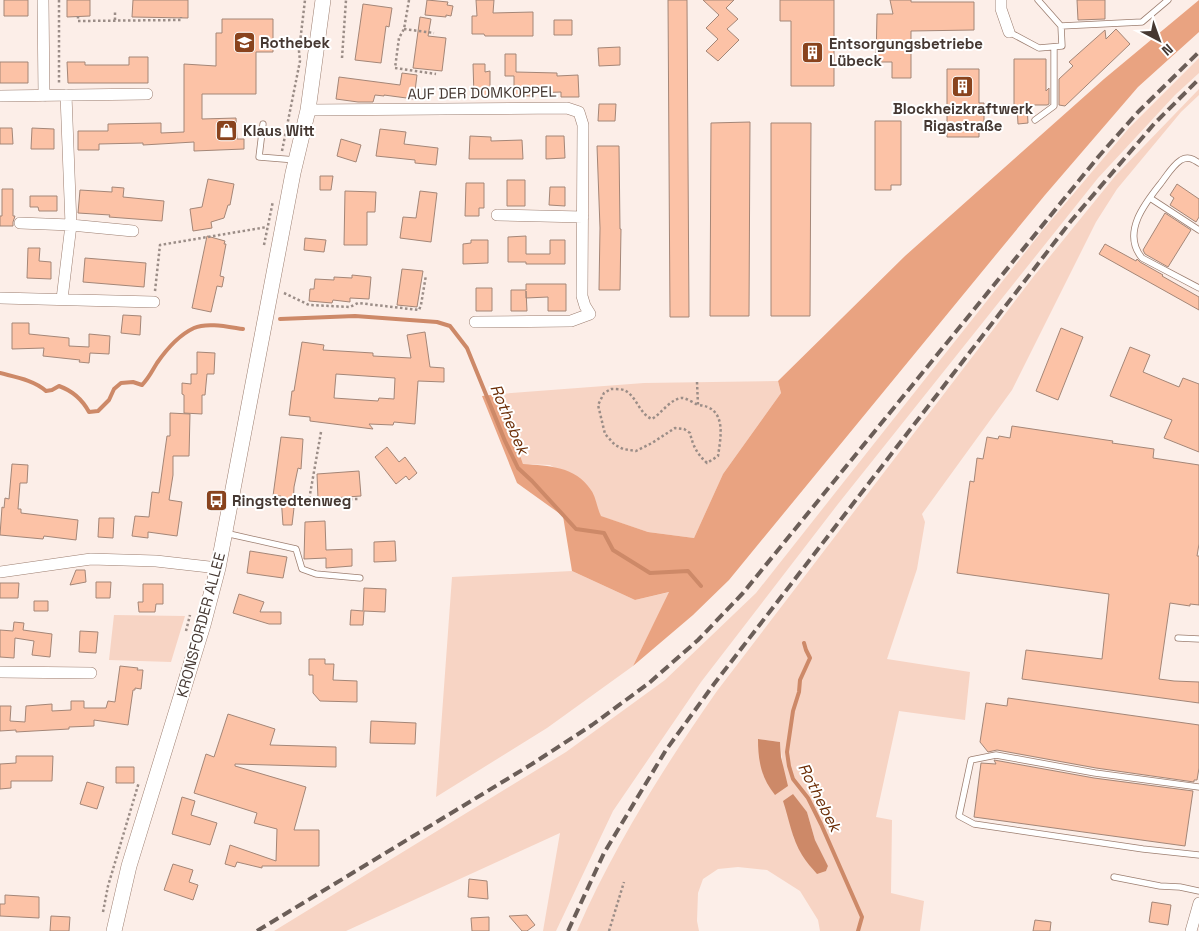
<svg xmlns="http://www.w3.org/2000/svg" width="1199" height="931" viewBox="0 0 1199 931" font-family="'Space Grotesk',sans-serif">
	<rect width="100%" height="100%" fill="#fceee8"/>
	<path fill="#f7d4c4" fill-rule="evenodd" d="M1199,58V73L1175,95L1098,178L838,504L701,682L613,811L556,931H543L560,833L346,931H274L566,752L665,680L756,593L1042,231L1129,128Z
		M1199,89V95L1181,112L1117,189L1096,222L1012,390L922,514L925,522L917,569L887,659L970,672L965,720L899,711L876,817L892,820L891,893L924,901L920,931H820L818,920L800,891L767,870L738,867L718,869L703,879L698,893L697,921L699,931H577C614,846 664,767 717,691L1034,276L1116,175ZM759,739L780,742L784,776ZM792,794L807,812L815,840L828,866L826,871L794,839L790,821Z
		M778,381L781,393L723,474L694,538L648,532L600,516L591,490L550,465L523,464L499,394L644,383Z
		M572,571L635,600L670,592L633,666L547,728L436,797L452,577Z
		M114,615L185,616L171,662L109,660Z"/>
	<path fill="#e9a381" d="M1199,0V32L1138,87L1045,195L729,580L693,615L633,666L669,592L635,600L572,571L563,516L517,483L482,396L499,394L523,464C549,466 575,466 591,490C596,497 597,508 601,516L648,532L694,538L723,474L781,393L778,381L905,256L1104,79Z"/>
	<path fill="#cd8968" d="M758,739L780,742L781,757L788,786L775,795C761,778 758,760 758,739Z
		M793,794L807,812L815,840L828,866L826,871L817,874C812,868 806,862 802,855C792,839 789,819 783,801Z"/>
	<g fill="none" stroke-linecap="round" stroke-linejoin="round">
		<path stroke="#cd8968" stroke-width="4" d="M280,319L355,316L437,322L450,326L467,348L505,441L518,468L532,481L576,529L604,533L613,550L650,573L688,571L701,586
			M0,373C15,377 34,380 46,391L52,390L59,386C73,391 82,399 89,412L98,411L109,400L114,389L121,383L133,382L142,385C149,378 152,371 157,363C166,350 179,335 194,328C207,322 229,327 243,329
			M804,643L806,650L810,658L800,680L799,692L793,711L787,752L789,766L793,779L808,798L821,824L862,917L858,931"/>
	</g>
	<path fill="#fcc2a6" stroke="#a48677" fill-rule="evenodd" d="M4,0H28V16H4Z
		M67,0H90V16L67,17Z
		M133,0H188V18L132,17Z
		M427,0L448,2L447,5L453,6L451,16L446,15V17L425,15Z
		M476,0H494L493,13L533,12V36H485L484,34H472V16H477Z
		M668,0H687L689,317H670Z
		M703,0H734L726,8L738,19L727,29L739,40L718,61L706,51L718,39L706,28L719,15Z
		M780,0H834V86H791V21H780Z
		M890,0H911V2H974V30L911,31V78H892V62H876L877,14H893Z
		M1077,0H1105V19L1078,20Z
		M363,4L392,8L389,27L386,26L381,63L355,60Z
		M420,17L431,19L428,36L446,38L442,71L413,68Z
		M222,19H273V52H256V94H202V119L236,118L237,139H244V149L194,151V142L143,145V143L99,144V150H78V131H108V124L161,123V133L184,132V64L216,66V33H222Z
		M554,20H572V35H554Z
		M1116,29L1130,44L1065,106L1059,105V79L1073,66L1069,62L1105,30L1106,39Z
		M620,47V65L599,66L598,48Z
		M505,54H516V72L557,73V76L578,75L579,97H561V92L533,93V96H514V76H505Z
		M129,57H148V83H68L67,62H85V65H129Z
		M1014,59H1046V91L1049,88V104L1047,105H1027L1028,123L1018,124L1017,106L1014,105Z
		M0,62H28V83H0Z
		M473,64H485V72L490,71V90H487L488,96H474Z
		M947,69H979V103H984V131H979V137H947Z
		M402,73L417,75L414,99L384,95V96L375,95L373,102H358L336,99L339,77L400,85Z
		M599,104H616L615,121H598Z
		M875,121H901V185H891V190H875Z
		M750,122L749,316H710L711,123Z
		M771,123H811L810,316H771Z
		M0,128H12L13,144H0Z
		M32,128L54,129V149H31Z
		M380,129L406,132L404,144L438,148L436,165L415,163V160L376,156Z
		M470,136L491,137V141L522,140L523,159H469Z
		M546,136H564L565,158L546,159Z
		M341,139L361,145L356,162L337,156Z
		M597,146H619L620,229H621L620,290H599L600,228Z
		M320,176H333L331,190H320Z
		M208,179L234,184L230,205H228L224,218L211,222L212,228L193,231L190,209L202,207Z
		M507,180H525V206H507Z
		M466,183H484V208H479V216H465Z
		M1177,184L1199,199V217L1196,222L1170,205L1174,198L1170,195Z
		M112,187L124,188L123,197L164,201L162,221L109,217L110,215L78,213L80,190L112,192Z
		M550,187H565V206L549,205Z
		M2,189H13V216H15L13,222V226H0V216H2Z
		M345,191L376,192L375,212H367V245H344Z
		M420,191L437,193L431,242L400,238L403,217L416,218Z
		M30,196H57V211H39L38,207H30Z
		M1165,213L1191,230L1168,267L1145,254L1143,250Z
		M207,236L225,241L224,244H226L220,276L224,277L222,287L217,286L211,312L192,308Z
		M526,236V254H550V240H565V264H526V262H508V237Z
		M305,238L326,240L324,252L304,250Z
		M471,240H488V263L463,264V244L471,243Z
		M1105,244L1136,261L1137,259L1140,262L1163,275L1162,276L1199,297V310L1099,254Z
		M28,248H40L39,261L51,262V279L27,278Z
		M85,258L146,263L144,287L83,282Z
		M402,269L423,271L417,307L397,305Z
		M352,275L371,277L369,299L350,298V302L333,300L332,303L309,301L310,289H314L315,279L334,280V277L352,278Z
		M526,284H566V311H548V297L526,298V291L527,311H511V290H526Z
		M476,288H492V311H476Z
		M123,315L141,316L140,335L121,333Z
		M12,323H29V334L69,338V346L89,347V334L110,336L109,354L90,353L89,363L79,362L80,360L43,356L44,348L12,349Z
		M1061,328L1083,337L1058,400L1036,391Z
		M425,332L430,367L444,368V382L418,381L415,424L394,422L393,425L369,424L373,429L310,421V417L289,415L292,391H294L302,342L324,345L323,350L373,353V356L411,358L407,335ZM336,374L395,378L394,399L379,398L378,401L334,398Z
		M1130,347L1150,355L1143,372L1179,387L1183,378L1199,384V452L1164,438L1172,420L1110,396Z
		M197,352L215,353L214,374H207L205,395H202V414L184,413V395L182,394V383L191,384V374H197Z
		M170,413L190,414L189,456H173V475L169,500L182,502L177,536L148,532V538L132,536L135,516L149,517L152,492L159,493L167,436H170Z
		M1012,426L1113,441L1112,443L1154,449L1153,458L1199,465V544L1197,556H1199V605L1190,604V606L1170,603L1159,679L1174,681L1199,682V703L1022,679L1026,650L1102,659L1109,594L957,573L970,481L974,482L977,458L983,459L987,437L998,439L999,436L1010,438Z
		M281,437L303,439L301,469L298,468L294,487L293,508H294L292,525H283L281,496H273Z
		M387,447L399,462L405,457L417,473L409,480L406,476L396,484L375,457Z
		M12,464L28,465L27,483H20L18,509H21V513L78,520L76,540L44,536L43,539L0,535L2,507L4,508L5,498L9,499Z
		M359,471L361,496L318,499L317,474Z
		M99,518H114L113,538L98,537Z
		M325,521L326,550L352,549V566L326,568V558L304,559L305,522Z
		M395,541L396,561L374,562V542Z
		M250,551L287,557L283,578L247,573Z
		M76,570H85L86,582L70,585Z
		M96,582H111L110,598H96Z
		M0,583H19L18,598H0Z
		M143,584H163V604H156L155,612H139L138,602H143Z
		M364,588L386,589L385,612L364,611L363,625H350L351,610L363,611Z
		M239,594L264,602L260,612H281V624H269L233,613Z
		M34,601H48V611H34Z
		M14,622L24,623L23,630L52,634L50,657L32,655L34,641L15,638L14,658L0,657V630L13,631Z
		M80,631L98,632L96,653L79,652Z
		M309,659H325V664H334L333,680L357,681V702L320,701L313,693V675H309Z
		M120,666L138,668L137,670H143L141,689L135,688V690H133L128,725L94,720V726L69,727V729L16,732V730L0,731V706H11L10,721L25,722L26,706L52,704V711L71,710V701H84V708H106L108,701L115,702Z
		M1008,698L1199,725V768L1197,780H1194V782L1096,768L997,750L988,752L980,742L986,703L1007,706Z
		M228,714L275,729L270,745L336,747V767L235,764V766L306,787L294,830H319V866H262V868L237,862L235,867L225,864L230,845L276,861L277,829L254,823L257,813L194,793L206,754L214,757Z
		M371,721L416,723L415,744L370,743Z
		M16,756H53L52,781H11V788L0,789V764L16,763Z
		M994,760L1094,778L1193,791L1185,846L974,817L981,763L996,764Z
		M116,767H134V783H116Z
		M87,782L104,787L97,809L80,804Z
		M182,797L195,801L191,815L217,823L210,845L172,834Z
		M173,864L193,870L189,882L198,885L193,900L164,890Z
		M469,879L487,881L488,899L468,897Z
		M5,895L39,897V918L0,916V904H5Z
		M1152,902L1171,905L1168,925L1149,922Z
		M527,915L535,925L527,931H522L509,916Z
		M51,916L70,917L69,931H50Z
		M489,917V931H472L471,918Z
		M1035,920L1051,922L1050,931H1033Z"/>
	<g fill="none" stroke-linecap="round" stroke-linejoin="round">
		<defs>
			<path id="lane" d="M1038,0L1061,26L1142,22L1168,0
				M1009,32L1039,48L1062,46L1061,26
				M1035,120L1054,106V47
				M263,124L259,157L296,160
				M1199,163C1193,159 1188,156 1181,160C1173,165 1167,175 1161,183C1145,203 1121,233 1142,258L1199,288
				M1150,198L1199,230
				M225,533L296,549L302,569L316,574L360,578
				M1178,638L1199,639
				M1199,787L1095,773L996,755L971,760L959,816L974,824L1143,849L1199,855
				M1114,877L1160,886L1180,887L1199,891"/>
			<path id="street" d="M43,0L44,96
				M1001,0V9L1009,32
				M0,96L147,94
				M308,110L567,108L579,112L583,125L582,296L585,306L590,314L571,321L475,322
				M497,215L583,217
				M20,223L71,225L133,231
				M0,298L154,302
				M62,299L71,225L66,95
				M0,572L91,559L156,561L218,568
				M0,672L91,673
				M1191,931L1199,903"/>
			<path id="secondary" d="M114,931L129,866L203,625L218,568L293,173L308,110L323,0"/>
		</defs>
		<use href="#lane" stroke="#9c7e70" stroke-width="7"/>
		<use href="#street" stroke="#9c7e70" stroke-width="12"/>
		<use href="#secondary" stroke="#9c7e70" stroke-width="16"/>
		<path stroke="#9b8d87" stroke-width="2.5" stroke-dasharray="2.5 2.5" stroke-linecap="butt" d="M59,0V83
			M409,0L404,29L399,38L395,68L436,74
			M78,16V21L181,20V17
			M115,20V12
			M404,29L434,33
			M342,58L346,0
			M282,151L300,61L299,51L305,0
			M264,245L273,201
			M155,291L160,245L267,227
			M284,293L309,305L350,307L358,303L419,310L421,305L426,275
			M697,382L698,405C727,407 721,436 718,456L707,463C697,454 693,446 690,433L684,429L675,428L652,443L636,451L623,449L615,445L605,434L598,405L604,393L611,389C615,389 621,389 624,390C637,396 639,414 652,419C661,414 672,397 683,398C688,399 694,403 698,405
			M321,432L309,500L359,499
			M186,631L190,615
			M103,912L108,886L139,782
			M609,931L624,882"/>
		<use href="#lane" stroke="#fff" stroke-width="5.5"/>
		<use href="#street" stroke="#fff" stroke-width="11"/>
		<use href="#secondary" stroke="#fff" stroke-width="15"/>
		<path stroke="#6b5e58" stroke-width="4" stroke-dasharray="10 5" stroke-linecap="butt" d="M257,931L532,764L592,725L649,683L698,640L743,593L1099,156L1138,112L1199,52
			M568,931L604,853L666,750L714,684L1071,221L1154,124L1199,79"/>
	</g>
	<defs>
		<symbol id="school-square" viewBox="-11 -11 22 22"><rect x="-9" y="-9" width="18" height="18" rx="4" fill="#89431d" stroke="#fff"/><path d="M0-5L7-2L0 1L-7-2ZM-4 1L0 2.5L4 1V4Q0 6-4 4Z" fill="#fff"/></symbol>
		<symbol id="building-square" viewBox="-11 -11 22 22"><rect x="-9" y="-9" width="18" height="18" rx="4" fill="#89431d" stroke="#fff"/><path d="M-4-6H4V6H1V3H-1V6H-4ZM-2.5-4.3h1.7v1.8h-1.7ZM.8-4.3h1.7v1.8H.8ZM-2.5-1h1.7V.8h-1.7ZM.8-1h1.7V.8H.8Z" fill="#fff"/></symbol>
		<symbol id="shop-square" viewBox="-11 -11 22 22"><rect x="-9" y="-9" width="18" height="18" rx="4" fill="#89431d" stroke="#fff"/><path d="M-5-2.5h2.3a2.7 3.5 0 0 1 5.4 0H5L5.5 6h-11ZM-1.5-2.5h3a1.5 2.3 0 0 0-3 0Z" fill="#fff"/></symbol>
		<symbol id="bus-square" viewBox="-11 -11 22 22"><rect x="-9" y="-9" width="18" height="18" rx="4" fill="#89431d" stroke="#fff"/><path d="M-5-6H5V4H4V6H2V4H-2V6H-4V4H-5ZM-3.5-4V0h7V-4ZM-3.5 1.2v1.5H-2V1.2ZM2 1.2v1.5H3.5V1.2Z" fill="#fff"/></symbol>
	</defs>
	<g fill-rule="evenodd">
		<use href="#school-square" x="232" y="30" width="25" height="25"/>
		<use href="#building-square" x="800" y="40" width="25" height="25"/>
		<use href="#building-square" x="950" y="74" width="25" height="25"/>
		<use href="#shop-square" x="214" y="118" width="25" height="25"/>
		<use href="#bus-square" x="204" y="488" width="25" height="25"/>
	</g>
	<g text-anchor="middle" stroke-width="4" stroke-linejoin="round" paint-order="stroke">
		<g font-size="15" font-weight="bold" fill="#453832" stroke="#fff" text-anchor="start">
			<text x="260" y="48">Rothebek</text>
			<text x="829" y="49">Entsorgungsbetriebe<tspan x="829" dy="17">Lübeck</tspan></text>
			<text x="963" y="114" text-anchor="middle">Blockheizkraftwerk<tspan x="963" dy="17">Rigastraße</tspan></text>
			<text x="243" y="136">Klaus Witt</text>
			<text x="232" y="506">Ringstedtenweg</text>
		</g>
		<g font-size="15" fill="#453832" stroke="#fff">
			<text transform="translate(482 93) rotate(-1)" y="5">AUF DER DOMKOPPEL</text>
			<text transform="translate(201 625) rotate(-75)" y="5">KRONSFORDER ALLEE</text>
		</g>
		<g font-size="16" font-style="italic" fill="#6b2c05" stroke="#fff">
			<text transform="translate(510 419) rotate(67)" y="6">Rothebek</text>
			<text transform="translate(820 797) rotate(63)" y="6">Rothebek</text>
		</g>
	</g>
	<g transform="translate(1159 40) rotate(139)" stroke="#ffffff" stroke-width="4" paint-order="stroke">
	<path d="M0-4L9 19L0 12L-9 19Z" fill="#453832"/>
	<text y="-8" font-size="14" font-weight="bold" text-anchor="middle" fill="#453832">N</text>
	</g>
</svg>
